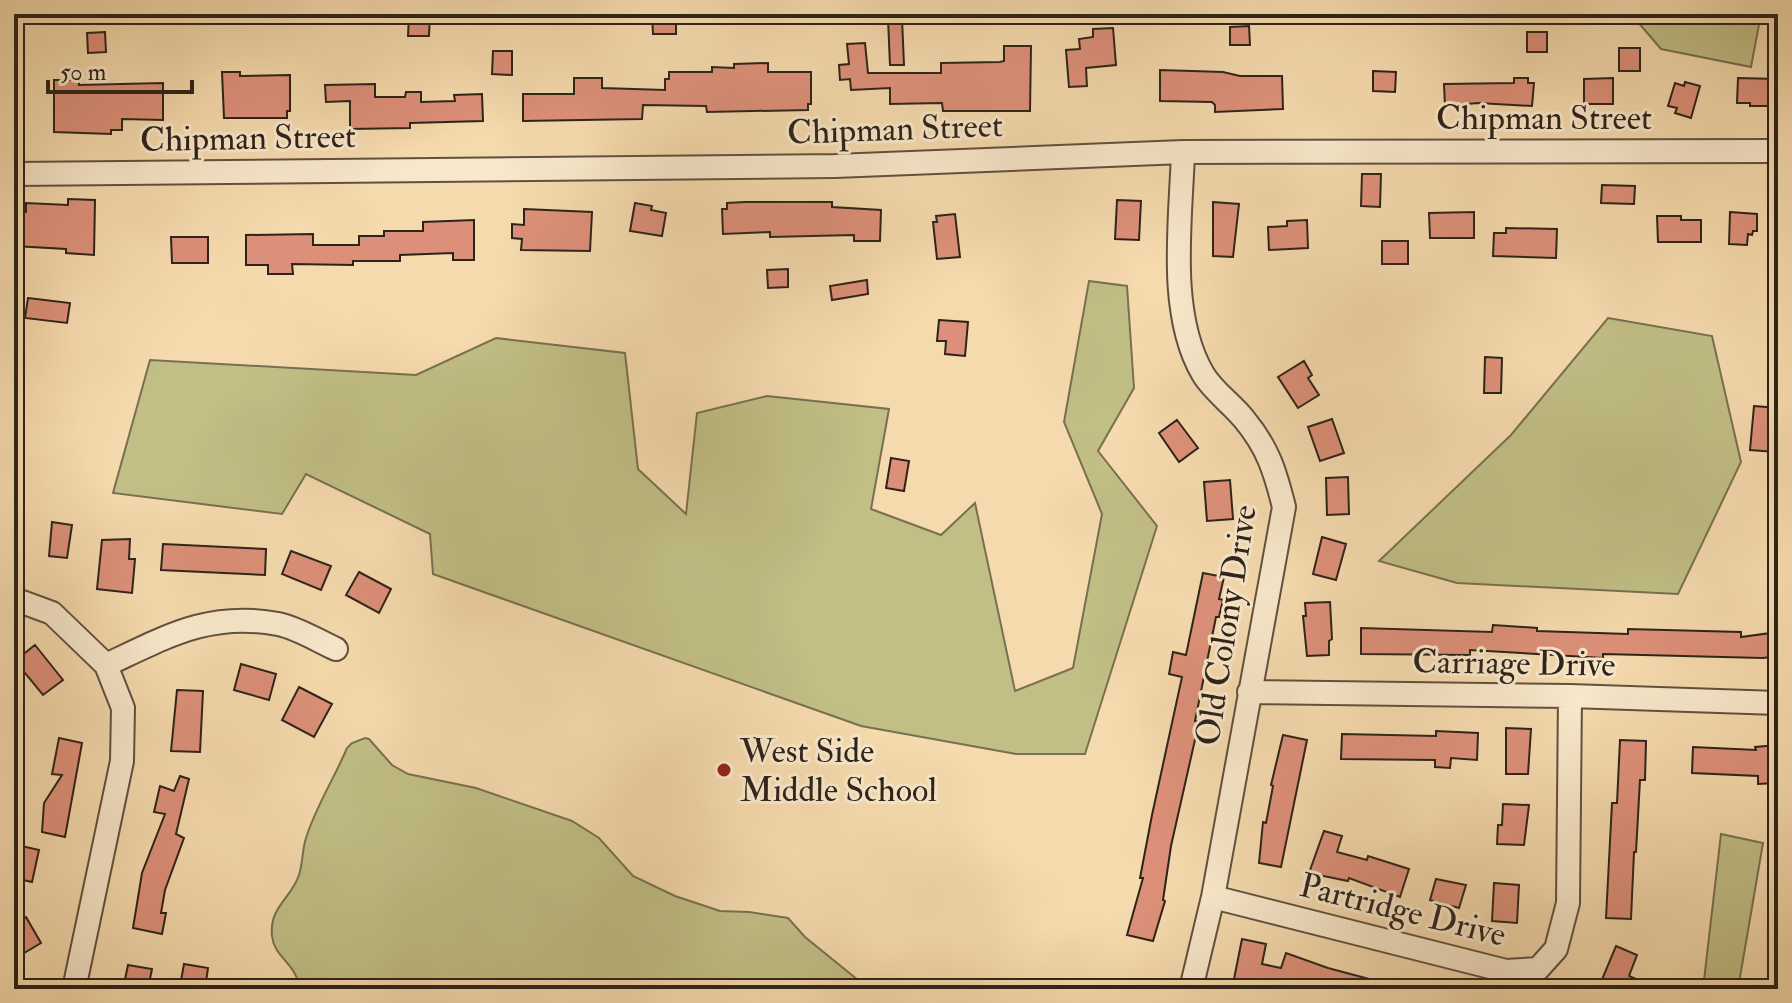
<svg xmlns="http://www.w3.org/2000/svg" width="1792" height="1003" viewBox="0 0 1792 1003" font-family="'IM FELL Double Pica',serif">
	<rect width="100%" height="100%" fill="#f5daad"/>
	<filter id="stains"><feTurbulence type="fractalNoise" baseFrequency=".0025" numOctaves="4"/><feColorMatrix values="0 0 0 0 .2 0 0 0 0 .09 0 0 0 0 .02 0 0 0 .5 -.17"/></filter>
	<radialGradient id="worn" r=".72"><stop offset=".6" stop-color="#630" stop-opacity="0"/><stop offset="1" stop-color="#630" stop-opacity=".3"/></radialGradient>
	<path fill="#c1be86" stroke="#787050" stroke-width="2" d="M1631,14H1761L1751,67L1661,49Z
		M1089,281L1127,286L1134,388L1098,451L1157,526L1085,754H1016L861,726L433,574L430,534L306,474L282,514L113,493L150,360L416,375L496,338L625,353L638,469L686,514L697,413L767,396L889,409L871,509L941,535L975,503L1015,691L1073,668L1102,514L1064,422Z
		M1608,318L1712,336L1741,462L1678,594L1457,583L1379,561L1511,435Z
		M365,738L369,739L392,765L408,774L476,788L572,821L599,838L633,876L675,896L720,911L749,912L788,918L805,937L869,989H299C298,964 274,958 272,936C269,907 291,899 299,875C303,863 302,850 306,838C316,806 334,779 347,748L352,743Z
		M1721,834L1763,843L1738,989H1703Z"/>
	<path fill="#dd9079" stroke="#2e231a" stroke-width="2" d="M409,14H430L429,36H408Z
		M652,14H676V34H653Z
		M888,19H902L904,65H890Z
		M1249,26L1250,45H1230V27Z
		M1113,28L1116,65L1086,68L1087,86L1069,87L1066,50L1080,49L1079,39L1093,37V29Z
		M105,32L106,52L88,53L87,33Z
		M1527,32H1547V52H1527Z
		M865,43L868,73H941V63L1000,62L1004,61V46H1031L1030,111H943L942,103L890,104V88L851,90L850,79L840,80L839,65L849,64L847,44Z
		M1619,48H1640V71H1619Z
		M493,51H512V75L492,74Z
		M768,63V72H811V104H808V110L707,112L706,106L643,105L642,119L523,121V94H574V78H602V88L665,90V79H669V72H712V67L734,68V64Z
		M1160,70L1223,72L1240,76H1282L1283,109L1215,112V105L1212,102L1160,101Z
		M1373,71L1396,72L1395,92L1373,91Z
		M222,72H240V76L290,75V111H287V118H224Z
		M1514,78H1528V83H1534L1532,106L1478,103L1445,106L1444,84L1514,83Z
		M1613,78V104H1584V79Z
		M1738,78L1778,79V98H1770V106H1750V103H1737Z
		M54,80H79V85L163,83V120L122,119V130H111V134L54,132Z
		M1685,82L1700,86L1691,118L1675,113L1677,108L1668,106L1675,83L1684,86Z
		M375,84V97H405L406,92H421V102L455,101L454,95L482,94L483,121L410,123V128L350,129V101L326,102L325,85Z
		M1362,174H1381L1380,207L1361,206Z
		M1602,185L1635,186L1634,204L1601,203Z
		M68,199L95,200L94,255L66,253V249L14,246V216H17V212H26V203L68,205Z
		M1117,200L1141,201L1139,240L1115,239Z
		M745,202H832V207L881,210L880,241H854V235L770,237V232L723,234L722,209H727V203Z
		M1213,202L1239,204L1233,257L1213,256Z
		M635,203L652,206L651,210L666,213L662,236L630,231Z
		M524,209L592,212L590,251L521,250L522,239L512,238V224L524,225Z
		M1474,212V238H1430L1429,213Z
		M1730,212L1757,214V231H1753L1752,235L1748,234L1747,245L1729,244Z
		M955,214L960,257L937,259L933,222H937L936,216Z
		M1657,216H1681V220H1701V242H1658Z
		M474,220V260H453V253L400,255V261H353V265L292,264L293,274H268V265H246V235L313,234V245H359V236H384V231H423V222Z
		M1307,220L1308,248L1269,250L1268,227L1287,226V221Z
		M1506,228L1557,229L1556,258L1493,256L1494,233H1506Z
		M171,237H208V263H172Z
		M1382,241H1408V264H1382Z
		M788,269V287L768,288L767,270Z
		M867,280L868,294L832,300L830,286Z
		M28,298L70,303L67,323L25,318Z
		M939,320L968,322L965,356L945,354L946,341H937Z
		M1485,357L1502,358L1501,393H1484Z
		M1304,361L1312,375L1308,378L1319,395L1298,408L1278,377Z
		M1754,406L1778,408L1775,452L1750,450Z
		M1332,419L1344,453L1320,461L1308,427Z
		M1177,420L1198,448L1179,462L1159,433Z
		M891,458L909,461L904,491L886,488Z
		M1348,477L1349,514L1327,515L1326,478Z
		M1230,480L1233,519L1207,521L1204,482Z
		M52,522L72,525L67,558L49,556Z
		M1322,537L1346,544L1336,580L1313,574Z
		M130,539L129,559H135L132,593L97,589L102,540Z
		M163,544L266,549L265,575L161,570Z
		M291,551L331,566L321,590L282,574Z
		M359,572L391,589L379,613L346,595Z
		M1203,573L1224,577L1219,599L1223,600L1219,617H1216L1195,721L1199,722L1171,846L1163,900L1165,901L1153,941L1127,935L1143,878H1140L1152,815L1182,677L1169,674L1173,652L1186,655Z
		M1330,602L1332,639L1329,641V655L1307,656L1303,616H1306L1305,603Z
		M1493,625L1537,628V631L1628,634V629L1741,632V637L1778,632V656L1763,658L1603,654V658L1470,650V655L1361,654V628L1492,632Z
		M35,645L63,680L43,695L15,661Z
		M241,664L276,674L269,700L234,690Z
		M299,687L332,704L314,737L282,720Z
		M177,690L203,691L200,752L171,751Z
		M1506,728L1531,729L1528,774H1506Z
		M1436,731L1478,733L1477,760L1451,758L1450,768L1435,767V760L1341,759L1342,734L1436,736Z
		M1283,735L1307,740L1281,867L1259,863L1263,822L1266,823L1273,786L1271,785Z
		M59,738L82,743L65,837L42,832L44,803L62,775L52,774Z
		M1620,740L1646,741L1645,780H1640L1636,852H1634L1631,919L1606,918L1612,803H1617Z
		M1778,745L1776,783L1758,784V776L1692,773L1693,747L1756,750L1755,747Z
		M180,776L189,779L176,834L184,838L165,890L161,913H166L162,934L133,928L142,873L165,814L154,812L160,786L174,791Z
		M1503,804L1529,805L1524,845L1497,844L1498,825H1502Z
		M1324,831L1342,836L1337,852L1367,860L1368,856L1409,869L1400,897L1349,878L1348,881L1309,873Z
		M17,845L39,850L32,882L14,878Z
		M1436,879L1466,885L1459,908L1430,900Z
		M1494,883L1519,885L1517,923L1492,921Z
		M26,917L41,943L14,959V924Z
		M1242,939L1266,944L1262,964L1281,968L1286,953L1328,968L1388,984L1387,989H1313L1301,985L1299,989H1232Z
		M1616,946L1637,955L1629,976L1659,989H1598Z
		M184,964L208,968L205,989L180,986Z
		M128,965L152,969L148,989H123Z"/>
	<g fill="none" stroke-linecap="round" stroke-linejoin="round">
		<defs>
			<path id="minor" d="M1183,152C1181,219 1167,313 1203,374C1213,391 1232,404 1244,419C1268,448 1275,471 1284,507L1213,897L1191,989
				M14,174L835,166L1183,152L1778,151
				M14,599L52,613L106,665L123,708L122,761L74,989
				M106,665C166,637 209,611 278,624C298,628 318,641 336,649
				M1249,692L1570,696L1778,703
				M1213,897L1506,971L1538,969L1556,949L1568,903L1570,696"/>
		</defs>
		<use href="#minor" stroke="#60513f" stroke-width="26"/>
		<use href="#minor" stroke="#f8e7ca" stroke-width="22"/>
	</g>
	<circle fill="#8f2418" stroke="#f8e7ca" stroke-width="3" cx="724" cy="770" r="8"/>
	<g text-anchor="middle" stroke-width="6" stroke-linejoin="round" paint-order="stroke">
		<g font-size="34" fill="#2e231a" stroke="#f8e7ca">
			<text x="1544" y="129">Chipman Street</text>
			<text transform="translate(895 128) rotate(-2)" y="12">Chipman Street</text>
			<text transform="translate(248 137) rotate(-1)" y="12">Chipman Street</text>
			<text transform="translate(1225 625) rotate(-81)" y="12">Old Colony Drive</text>
			<text transform="translate(1514 662) rotate(1)" y="12">Carriage Drive</text>
			<text transform="translate(1403 909) rotate(14)" y="12">Partridge Drive</text>
		</g>
		<g font-size="34" fill="#2e231a" stroke="#f8e7ca" text-anchor="start">
			<text x="740" y="762">West Side<tspan x="740" dy="39">Middle School</tspan></text>
		</g>
	</g>
	<rect width="1792" height="1003" fill="none" stroke="#f5daad" stroke-width="48"/>
	<rect x="16" y="16" width="1760" height="971" fill="none" stroke="#2e231a" stroke-width="4"/>
	<rect x="24" y="24" width="1744" height="955" fill="none" stroke="#2e231a" stroke-width="2"/>
	<path d="M48 80v12h144v-12" fill="none" stroke="#2e231a" stroke-width="4"/>
	<text x="60" y="80" font-size="24" fill="#2e231a" stroke="#f8e7ca" stroke-width="6" paint-order="stroke">50 m</text>
	<rect width="100%" height="100%" filter="url(#stains)"/>
	<rect width="100%" height="100%" fill="url(#worn)"/>
</svg>
